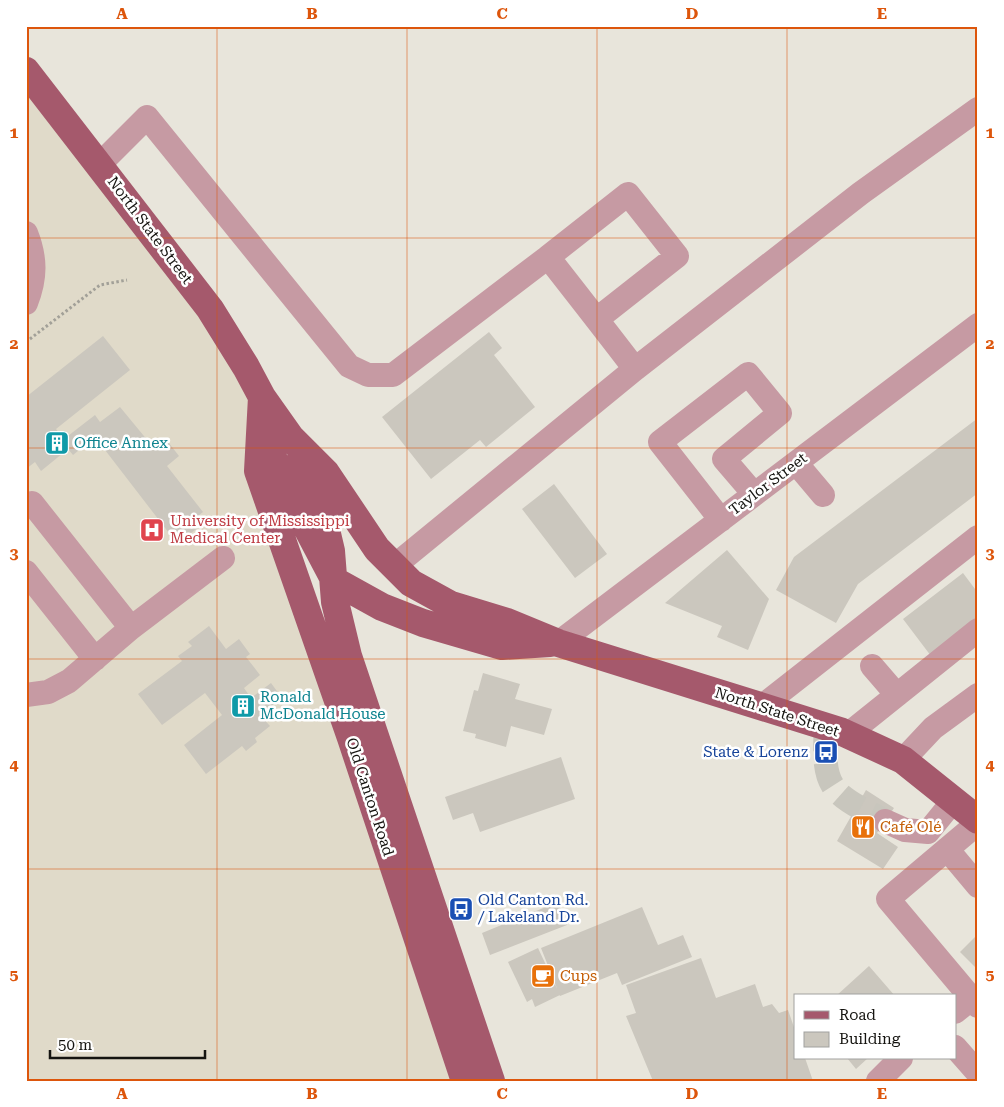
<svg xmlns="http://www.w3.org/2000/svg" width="1004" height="1107" viewBox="0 0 1004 1107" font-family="'Roboto Serif',serif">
	<rect width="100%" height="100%" fill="#e8e5db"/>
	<path fill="#e0dac9" d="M26,71L246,367L258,471L465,1081H26Z"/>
	<path fill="#cbc7be" d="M489,332L502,348L494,355L535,407L486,447L480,440L431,479L382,417Z
		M103,336L130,370L56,429L64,439L95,415L100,422L120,407L153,447L165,438L179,456L167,466L203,512L193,520L199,527L179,542L174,535L172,537L95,437L73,455L68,449L41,471L35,462L26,469V397Z
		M978,418V493L858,584L836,623L776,590L794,557Z
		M554,484L607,554L575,578L522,509Z
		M727,550L769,599L748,650L717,637L722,626L665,603Z
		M963,573L978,593V620L931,656L903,619Z
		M209,626L226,649L239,639L250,654L246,657L260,675L244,688L251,698L271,683L282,698L260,715L270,726L255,738L257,742L246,751L242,746L206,774L184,745L222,715L205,693L162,725L138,694L182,661L178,656L192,646L188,642Z
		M483,673L520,684L515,699L552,709L544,735L511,726L506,747L475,738L476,734L463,731L474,690L478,691Z
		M561,757L575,799L480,832L473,813L453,820L445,797Z
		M866,790L894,808L877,833L898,847L883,869L837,841Z
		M558,902L567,925L490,955L482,933Z
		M642,907L658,945L683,935L692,957L622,985L617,973L560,996L541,948Z
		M978,934V970L960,952Z
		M538,948L560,995L535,1007L532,999L527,1002L508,962Z
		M701,958L716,998L755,984L763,1007L772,1004L779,1013L788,1010L795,1030V1058H805L813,1081H653L626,1016L636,1013L626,985Z
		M869,966L895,996H836Z
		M847,1058H868L856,1069Z"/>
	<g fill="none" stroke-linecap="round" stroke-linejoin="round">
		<path stroke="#c8c6bd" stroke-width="24" stroke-dasharray="24 12" stroke-linecap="butt" d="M826,727C822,790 831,793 885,821"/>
		<path stroke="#a2a098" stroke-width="3" stroke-dasharray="2.5 2.5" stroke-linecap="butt" d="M26,342L100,285L127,280"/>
		<path stroke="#c69aa3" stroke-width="24" d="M100,164L147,117L349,366L368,375H393L548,257
			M26,233C36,258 36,278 26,303
			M597,319L677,256L628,194L548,257C577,294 606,331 635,369
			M796,463L823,495
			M26,507L32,503L131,628L69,681L48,692L26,695
			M721,520L660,442L748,374L780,413L724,459L754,494
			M393,567L635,369L861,193L978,109
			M26,572L95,659
			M131,628L223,558
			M558,643L978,325
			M872,666L897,695
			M761,707L978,537
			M847,735L978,630
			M903,760L933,728L978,695
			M885,821L905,830L928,832L954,800
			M978,823L888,899L978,1006
			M947,849L978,886
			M955,1012L971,999
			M955,1047L977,1072
			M878,1081L901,1058"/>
		<path stroke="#a5596c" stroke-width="28" d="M26,71L210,309L246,367L262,397L291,438L326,473L377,549L411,583L451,605L507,622L558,643L840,731L903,760L978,820
			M262,397L258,471L351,738L465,1081
			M270,441L275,467L335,581L382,607L423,623L502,646L550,643
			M301,457L320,504L331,551L335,602L348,656L491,1081"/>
	</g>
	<path fill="none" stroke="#dd560c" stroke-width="1" stroke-opacity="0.55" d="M217,26V1081M407,26V1081M597,26V1081M787,26V1081M26,238H978M26,448H978M26,659H978M26,869H978"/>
	<defs>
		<symbol id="building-square" viewBox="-11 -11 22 22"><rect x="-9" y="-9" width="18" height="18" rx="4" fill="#0f9aa8" stroke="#fff"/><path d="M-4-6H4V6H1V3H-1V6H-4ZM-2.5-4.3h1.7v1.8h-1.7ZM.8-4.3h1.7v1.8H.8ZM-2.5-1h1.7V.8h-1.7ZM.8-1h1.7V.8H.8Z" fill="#fff"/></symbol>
		<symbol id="hospital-square" viewBox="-11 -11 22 22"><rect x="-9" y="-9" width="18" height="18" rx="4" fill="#e0444e" stroke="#fff"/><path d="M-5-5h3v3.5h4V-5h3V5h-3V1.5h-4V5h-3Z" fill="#fff"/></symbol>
		<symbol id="bus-square" viewBox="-11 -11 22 22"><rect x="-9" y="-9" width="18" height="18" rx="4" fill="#1a4fb4" stroke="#fff"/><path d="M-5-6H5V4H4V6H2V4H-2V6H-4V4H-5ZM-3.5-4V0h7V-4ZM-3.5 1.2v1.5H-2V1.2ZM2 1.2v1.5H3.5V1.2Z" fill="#fff"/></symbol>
		<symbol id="restaurant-square" viewBox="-11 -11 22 22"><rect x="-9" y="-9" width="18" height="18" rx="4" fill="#e8710a" stroke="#fff"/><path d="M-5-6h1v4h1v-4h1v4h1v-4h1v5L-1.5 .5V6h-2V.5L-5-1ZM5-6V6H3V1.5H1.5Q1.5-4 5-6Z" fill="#fff"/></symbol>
		<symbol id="cafe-square" viewBox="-11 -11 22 22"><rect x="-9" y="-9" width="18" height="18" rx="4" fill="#e8710a" stroke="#fff"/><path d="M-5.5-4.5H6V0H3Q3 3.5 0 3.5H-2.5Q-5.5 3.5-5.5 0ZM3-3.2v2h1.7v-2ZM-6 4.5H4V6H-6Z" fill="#fff"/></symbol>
	</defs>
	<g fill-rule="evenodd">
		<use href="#building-square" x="43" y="429" width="28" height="28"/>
		<use href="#hospital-square" x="138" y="516" width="28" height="28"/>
		<use href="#building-square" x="229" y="692" width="28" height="28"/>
		<use href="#bus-square" x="812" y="738" width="28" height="28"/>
		<use href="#restaurant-square" x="849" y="813" width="28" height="28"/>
		<use href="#bus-square" x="447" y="895" width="28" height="28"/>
		<use href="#cafe-square" x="529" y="962" width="28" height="28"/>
	</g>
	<g text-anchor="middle" stroke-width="5" stroke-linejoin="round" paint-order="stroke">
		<g font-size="15" fill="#151410" stroke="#fff">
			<text transform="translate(150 230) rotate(53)" y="5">North State Street</text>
			<text transform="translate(768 484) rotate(-37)" y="5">Taylor Street</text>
			<text transform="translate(777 712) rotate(18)" y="5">North State Street</text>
			<text transform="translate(370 797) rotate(72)" y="5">Old Canton Road</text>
		</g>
		<g font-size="15" fill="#0d838f" stroke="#fff" text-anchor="start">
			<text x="74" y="448">Office Annex</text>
			<text x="260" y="702">Ronald<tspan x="260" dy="17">McDonald House</tspan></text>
		</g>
		<g font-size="15" fill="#be3a42" stroke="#fff" text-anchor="start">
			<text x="170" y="526">University of Mississippi<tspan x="170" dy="17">Medical Center</tspan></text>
		</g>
		<g font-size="15" fill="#164399" stroke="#fff" text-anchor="end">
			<text x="808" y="757">State &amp; Lorenz</text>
			<text x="478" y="905" text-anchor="start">Old Canton Rd.<tspan x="478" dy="17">/ Lakeland Dr.</tspan></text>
		</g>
		<g font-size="15" fill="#c56008" stroke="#fff" text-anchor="start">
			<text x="880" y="832">Café Olé</text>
			<text x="560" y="981">Cups</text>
		</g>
	</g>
	<rect width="1004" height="1107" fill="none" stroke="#ffffff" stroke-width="55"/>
	<rect x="794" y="994" width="162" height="65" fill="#ffffff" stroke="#a1a19f"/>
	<rect x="804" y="1011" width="25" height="8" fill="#a5596c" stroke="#a1a19f"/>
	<text x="839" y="1020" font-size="15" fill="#151410">Road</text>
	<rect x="804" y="1032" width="25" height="15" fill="#cbc7be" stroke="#a1a19f"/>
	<text x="839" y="1044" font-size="15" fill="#151410">Building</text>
	<path d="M50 1050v8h155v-8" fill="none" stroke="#151410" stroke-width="2.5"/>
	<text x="58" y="1050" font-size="15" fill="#151410" stroke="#ffffff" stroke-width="4" paint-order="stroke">50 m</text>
	<rect x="28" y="28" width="948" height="1052" fill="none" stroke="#dd560c" stroke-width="2"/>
	<g font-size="16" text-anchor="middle" font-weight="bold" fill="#dd560c">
		<text x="122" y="19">A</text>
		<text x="312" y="19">B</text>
		<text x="502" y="19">C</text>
		<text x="692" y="19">D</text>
		<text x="882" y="19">E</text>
		<text x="14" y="138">1</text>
		<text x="990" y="138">1</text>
		<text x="14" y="349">2</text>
		<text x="990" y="349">2</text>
		<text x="14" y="559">3</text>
		<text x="990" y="559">3</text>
		<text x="14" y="770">4</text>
		<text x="990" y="770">4</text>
		<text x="14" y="980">5</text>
		<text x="990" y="980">5</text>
		<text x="122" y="1099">A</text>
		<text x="312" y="1099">B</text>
		<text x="502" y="1099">C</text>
		<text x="692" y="1099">D</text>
		<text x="882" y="1099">E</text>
	</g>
</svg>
